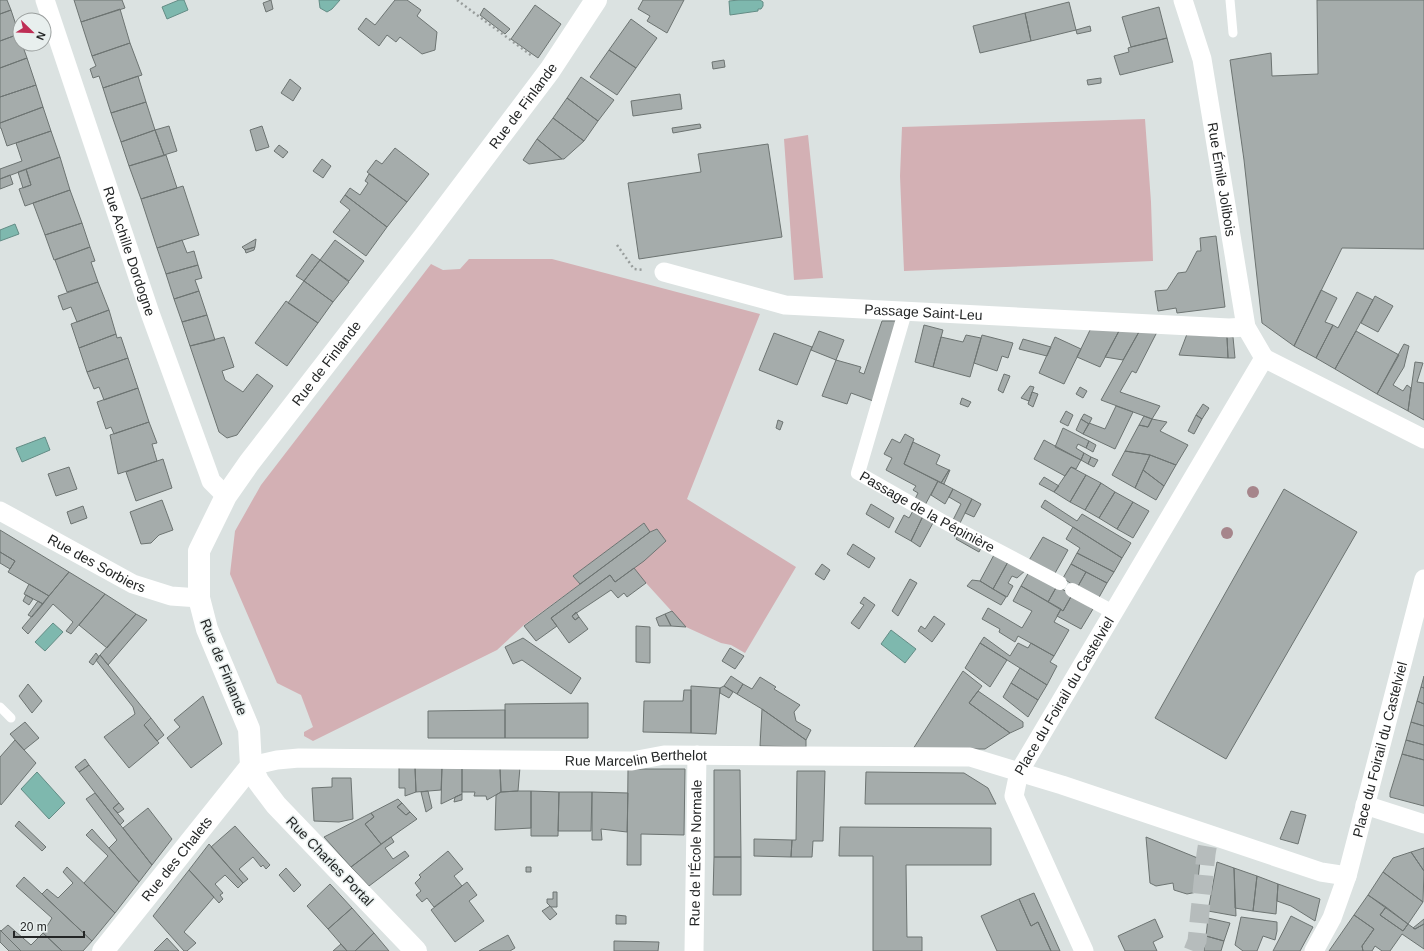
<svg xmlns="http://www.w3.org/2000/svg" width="1424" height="951" viewBox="0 0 1424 951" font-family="Helvetica,sans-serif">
	<rect width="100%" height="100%" fill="#dbe2e1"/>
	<path fill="#d3b0b4" d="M1145,119L1151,202L1153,261L904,271L900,176L902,127Z
		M808,135L823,278L794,280L784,139Z
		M469,259H552L760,314L687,499L796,567L745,653L731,645L721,643L686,627L646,583L634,568L666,541L657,529L650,532L644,523L573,576L580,584L524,625L497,650L313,741L304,736V732L313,727L301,695L277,683L230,574L235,531L261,485L431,264L443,270L460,269Z"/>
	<path fill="#7eb8ae" stroke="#638c85" d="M179,0H184L188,10L167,19L162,7Z
		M319,0H340L332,9L327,12L320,8Z
		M739,0H760L763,2V6L761,9H758V11L730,15L729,1Z
		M15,224L19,234L0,241V230Z
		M45,437L50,450L22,462L16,448Z
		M53,623L63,632L45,651L35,642Z
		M891,630L916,649L905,663L881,644Z
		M37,772L65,803L49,819L21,789Z"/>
	<path fill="#a5acab" stroke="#6d7472" d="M0,0H7L11,10L0,14Z
		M74,0H122L125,8L81,22Z
		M271,0L273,9L266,12L263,3Z
		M395,0H407L421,10L417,16L437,32L435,50L422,54L400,37L396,42L387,35L379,46L358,29L366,18L375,25Z
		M643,0H684L667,33L647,21L650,16L638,9Z
		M1317,0H1424V249L1342,248L1294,346L1262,323L1244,160L1230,60L1271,53L1272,76L1318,74Z
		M1069,2L1076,30L1031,41L1025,13Z
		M535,5L561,24L538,58L511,39Z
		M1159,7L1167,38L1131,47L1122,17Z
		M484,8L510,29L505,34L480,15Z
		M120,9L130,43L92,56L81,22Z
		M11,10L19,34L0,41V14Z
		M1025,13L1031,41L980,53L973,26Z
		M631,19L657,38L636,68L609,50Z
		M1090,26L1091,31L1077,34L1076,30Z
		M19,34L20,44H22L27,58L0,68V41Z
		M1167,38L1173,62L1120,75L1114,56L1129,52L1128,48L1131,47Z
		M130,43L142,75L103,88L99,76L93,78L90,69L96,66L92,56Z
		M609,50L636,68L617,95L590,77Z
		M27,58L36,85L0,97V68Z
		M724,60L725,67L713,69L712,62Z
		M138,76L146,102L111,113L103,88Z
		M581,77L614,100L598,121L567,98Z
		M1101,78V83L1088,85L1087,80Z
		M290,79L301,88L293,101L281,93Z
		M36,85L43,107L0,123V97Z
		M680,94L682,109L633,116L631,101Z
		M567,98L598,121L584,141L553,118Z
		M146,102L155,130L121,142L111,113Z
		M43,107L51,131L7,146L1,128H0V123Z
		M553,118L584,141L564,159H562L537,139Z
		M700,124L701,128L673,133L672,128Z
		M169,126L177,151L164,155L155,130Z
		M262,126L269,147L256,151L250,130Z
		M155,130L164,155L129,166L121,142Z
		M51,131L60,157L0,179V169L22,161L16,143Z
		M537,139L562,159L529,164L523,160Z
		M768,144L782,237L639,259L628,183L701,172L698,154Z
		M279,145L288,152L283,158L274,151Z
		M395,148L429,174L407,202L367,172L376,160L382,164Z
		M166,155L177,188L141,199L129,166Z
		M60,157L70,190L25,206L19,189L31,185L26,169Z
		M322,159L331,166L323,178L313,171Z
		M26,169L31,185L23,188L18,172Z
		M369,174L407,202L387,227L345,195L350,188L360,195L368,183L365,181Z
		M10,175L13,184L0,189V179Z
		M183,186L199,235L157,248L141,199Z
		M70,190L82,223L45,235L33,203Z
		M345,195L387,227L366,256L333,232L350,210L340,202Z
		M82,223L90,247L54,260L45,235Z
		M1216,236L1225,307L1177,313L1176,308L1158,311L1155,291L1167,290L1178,273L1186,272L1197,251H1201L1200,238Z
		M256,239L255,247L245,250L242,247Z
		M182,240L187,253L194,251L198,265L166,274L157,248Z
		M335,240L364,261L349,281L320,260Z
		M90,247L95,261L91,262L98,282L67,292L55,260Z
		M255,247L254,250L246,253L245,250Z
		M312,254L320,260L304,281L296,276Z
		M320,260L349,282L333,302L304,281Z
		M198,265L202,278L195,280L199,291L174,299L166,274Z
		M304,281L333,302L318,323L288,303Z
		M98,282L109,310L77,322L71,307L63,310L58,296Z
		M1321,290L1337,298L1325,322L1333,325L1316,358L1294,346Z
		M199,291L207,315L182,322L174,299Z
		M1357,292L1373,300L1335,369L1316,358L1333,325L1338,328Z
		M1375,296L1393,306L1378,332L1361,323Z
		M286,301L318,323L287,366L255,343Z
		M109,310L116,334L79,348L71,324Z
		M207,315L215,340L190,346L182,322Z
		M882,321H899L876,402L851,393L847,404L822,396L836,360L861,367L859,372L864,374Z
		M924,325L943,330L933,367L915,362Z
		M1091,328L1120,329L1100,367L1077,357Z
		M1120,329L1140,330L1123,360L1105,357Z
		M1140,330L1157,332L1136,373L1132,371L1120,392L1160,406L1152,419L1101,400Z
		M819,331L844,340L836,360L811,350Z
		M1356,331L1399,355L1377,394L1335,369Z
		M774,333L812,347L797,385L759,370Z
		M116,334L117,338L121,337L128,358L87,372L79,348Z
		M1187,334L1227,337L1228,358L1179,355Z
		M966,335L981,338L970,377L933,367L941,337L963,342Z
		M982,335L1013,343L1008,358L1002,356L997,371L974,363Z
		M224,337L234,367L222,371L225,380L243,392L257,374L273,386L237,435L227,438L219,432L190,346Z
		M1055,337L1081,349L1064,384L1039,373Z
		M1227,337H1233L1235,358H1228Z
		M1023,339L1051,347L1047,356L1019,349Z
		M1404,344L1409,346L1404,367L1393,385L1403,391L1407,385L1411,388L1408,411L1377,394Z
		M128,358L138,388L104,400L99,387L94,389L87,372Z
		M1415,362L1423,363L1417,382L1424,383V420L1408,411Z
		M1004,374L1010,376L1003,393L998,390Z
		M1030,386L1034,387L1029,401L1021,398Z
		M1080,387L1087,391L1083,398L1076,394Z
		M138,388L149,422L114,434L111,427L106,429L97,402Z
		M1032,392L1038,394L1033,407L1028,404Z
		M962,398L971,402L968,407L960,404Z
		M1203,404L1209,408L1202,419L1196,415Z
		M1116,406L1133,412L1115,449L1083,434L1089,423L1105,429Z
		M1066,411L1073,415L1068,426L1060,422Z
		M1084,414L1092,418L1089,424L1081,419Z
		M1196,415L1202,419L1194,434L1188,431Z
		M1144,416L1152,419L1148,427L1139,425Z
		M1081,419L1089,424L1083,434L1076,430Z
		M1152,419L1167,422L1160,431L1188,445L1176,465L1150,455L1125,451L1139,425L1148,427Z
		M778,420L783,422L780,430L776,428Z
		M149,422L157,443L152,444L157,461L118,474L110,435Z
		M1063,428L1089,441L1086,448L1078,444L1076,448L1084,453L1081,460L1055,447Z
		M905,434L914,439L904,464L938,481L924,507L914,501L918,493L913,490L916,486L886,470L892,458L884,454L892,439L900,443Z
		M1044,440L1081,460L1076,469L1071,467L1065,476L1034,459Z
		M1089,441L1096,445L1093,452L1086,448Z
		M913,442L940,455L936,464L949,470L941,483L904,464Z
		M1125,451L1150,455L1135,488L1112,475Z
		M1084,453L1091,457L1088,464L1081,460Z
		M1150,455L1176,465L1164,486L1143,470Z
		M1091,457L1098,460L1094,467L1088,464Z
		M163,459L172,488L136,501L126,472Z
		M69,467L77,489L56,496L48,474Z
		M1071,467L1086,475L1070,502L1054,492Z
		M949,470H950L944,484L941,483Z
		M1143,470L1164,486L1156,500L1135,488Z
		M1086,475L1101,483L1085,510L1070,502Z
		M1044,477L1059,486L1054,492L1039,484Z
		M938,481L953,489L945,504L931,495Z
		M1101,483L1115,492L1099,518L1085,510Z
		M953,489L972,499L959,525L952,522L961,504L949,497Z
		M1284,489L1357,532L1226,759L1155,718Z
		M1115,492L1133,502L1117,529L1099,518Z
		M972,499L981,504L974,517L965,513Z
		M162,500L173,530L159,535L151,543L141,544L130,512Z
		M1045,500L1077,521L1082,514L1131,543L1122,558L1041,507Z
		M1133,502L1149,511L1133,538L1117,529Z
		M871,504L894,518L889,528L866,514Z
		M83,506L87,518L71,524L67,512Z
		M914,509L924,514L911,541L895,532L904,515L909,518Z
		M924,514L934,521L920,547L911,541Z
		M644,523L650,532L580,584L573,576Z
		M1073,527L1122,558L1114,572L1077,553L1080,548L1066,539Z
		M657,529L666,541L644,561L615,582L610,575L551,618L557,626L536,641L524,626L650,532Z
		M0,530L69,572L49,596L8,572L15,561L0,552Z
		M960,533L982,546L979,552L956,539Z
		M1043,537L1068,550L1054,575L1028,562Z
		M853,544L875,558L869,568L847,554Z
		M0,552L15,561L10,569L0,563Z
		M995,553L1009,560L993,589L980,581Z
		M1077,553L1114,572L1107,583L1071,564Z
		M1009,560L1027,569L1017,578L1012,576L1008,583L1013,586L1007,597L993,589Z
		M822,564L830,570L824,580L815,574Z
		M1071,564L1086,572L1077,588L1063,578Z
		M634,568L646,583L627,597L624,593L618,598L611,590L572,616L575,620L579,617L588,629L569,643L551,618L610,575L615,582Z
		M1030,570L1057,586L1048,602L1021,586Z
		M69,572L105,594L71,634L66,631L73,622L53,604L28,634L22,628Z
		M1086,572L1107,583L1097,601L1077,588Z
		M910,579L917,583L898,616L892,611Z
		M972,580L980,581L1006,597L1001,605L967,586Z
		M29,584L49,596L43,604L24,594Z
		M1021,586L1061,609L1054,622L1069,630L1054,656L1018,636L1015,642L999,632L1000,629L982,619L988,608L1022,628L1032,611L1013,601Z
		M1057,586L1072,595L1063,611L1048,602Z
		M105,594L136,614L107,648L79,625Z
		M26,595L33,599L29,605L23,601Z
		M1072,595L1093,609L1081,629L1057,616L1061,609L1063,611Z
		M864,597L875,605L859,629L851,623L864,605L860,603Z
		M38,601L43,604L32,617L28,615Z
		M672,611L686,627L671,626L665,614Z
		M576,612L579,617L575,620L572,616Z
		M136,614L147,620L108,665L100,655Z
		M665,614L671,626H659L656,618Z
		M934,616L945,624L932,642L918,631L921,626L925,629Z
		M636,626L650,627V663L636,662Z
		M984,637L1010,656L1018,643L1028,648L1031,643L1054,656L1050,662L1057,666L1047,685L980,643Z
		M523,638L581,678L571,694L522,660L513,664L505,647Z
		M980,643L1007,660L990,687L965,668Z
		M730,648L744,656L735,669L722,661Z
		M96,653L99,657L93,665L89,662Z
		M100,655L151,718L144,725L159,743L129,768L104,737L135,714L133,707L96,660Z
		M1020,668L1047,685L1038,700L1011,683Z
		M963,671L982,686L969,703L1010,733L985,749H913Z
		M731,676L743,684L737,694L724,686Z
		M1424,676V688L1421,687Z
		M760,677L776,687L774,689L800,705L794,712L796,721L811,730L806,740L762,709L737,694L743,684L752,689Z
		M1011,683L1038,700L1028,717L1003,697Z
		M28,684L42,701L32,713L19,696Z
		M691,686L720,688L716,734L691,733Z
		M724,686L733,692L729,698L720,693V688Z
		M1421,687L1424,688V704L1417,701Z
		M684,690H691V733L643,732L644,701H683Z
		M978,691L1023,722V727L1010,733L969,703Z
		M203,696L222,744L191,768L167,738L180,727L174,720Z
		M1417,701L1424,704V726L1411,722Z
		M588,703V738H505V704Z
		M762,709L806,740V747L760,746Z
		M505,710V738H428V711Z
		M151,718L164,735L157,741L144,725Z
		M25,722L39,738L24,750L10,734Z
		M1411,722L1424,726V745L1406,740Z
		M15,740L36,763L1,805L0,803V757Z
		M1406,740L1424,745V760L1402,754Z
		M1402,754L1424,760V806L1390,797V793Z
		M85,759L89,765L79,772L75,767Z
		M89,765L119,803L113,808L124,821L120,825L79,772Z
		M399,767H415L416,792L405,796V788H399Z
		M415,767H442L441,790L416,792Z
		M442,767H462V794L441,804Z
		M462,767L500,768L501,792L487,800L486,796H474L475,792H462Z
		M520,767L518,791L501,792L500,768Z
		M628,769H685L684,835L641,834V865H627Z
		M714,770H740L741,857H714Z
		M797,771H825L823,841H813L812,857H791L792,840H796Z
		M866,772L964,773L988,788L996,804H865Z
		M332,778H351L353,819L339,822L314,821L312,788L332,787Z
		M428,791L432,808L426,812L421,792Z
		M518,791H531V828L495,830L496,795L501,792Z
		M531,791L559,792L558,836H531Z
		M559,792H592L591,831H558Z
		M592,792L628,793L627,832L601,829L602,840H592Z
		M95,793L152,865L139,882L109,848L117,840L86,799Z
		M462,794V800L454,802L455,797Z
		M398,799L402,803L397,807L406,815L410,812L417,819L381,844L365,824L374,817L371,813Z
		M119,803L124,809L118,813L113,808Z
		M402,803L410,812L406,815L397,807Z
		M148,808L172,839L152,865L123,828Z
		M1291,811L1306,815L1298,844L1280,839Z
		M371,813L374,817L365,824L381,844L351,867L324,837Z
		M19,821L46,847L42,851L15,826Z
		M235,826L270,865L266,869L263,865L261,867L253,857L239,869L248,879L243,883L211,847Z
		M840,827L991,828V865H906L907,937H922V951H873V856H839Z
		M92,829L139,882L115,913L84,883L108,856L86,835Z
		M391,837L394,842L385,848L393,859L405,851L409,856L369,886L351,867Z
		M1146,837L1200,859L1197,892L1187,894L1174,890L1173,883L1156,886L1150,883Z
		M754,839L792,840L791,857L754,856Z
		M209,844L243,883L238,888L225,875L215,884L223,893L220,895L223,899L219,903L189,870Z
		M1424,848V871L1411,852Z
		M448,851L463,869L454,876L462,886L434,907L427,898L422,902L416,895L421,891L415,883L421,877L419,875Z
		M1411,852L1424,871L1423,902L1383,872L1393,858Z
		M714,857H741V895H713Z
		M1217,862L1234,868L1236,916L1208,911Z
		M67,867L115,913L92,941L42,894L47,889L58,898L73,883L63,872Z
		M526,867H531V872H526Z
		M286,868L301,885L294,892L279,875Z
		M1234,868L1257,876L1253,911L1235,908Z
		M189,870L214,897L184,932L196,943L187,951H184L153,916Z
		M1383,872L1423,902L1408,924L1368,895Z
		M1257,876L1278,884L1276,914L1253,911Z
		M24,877L92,941L83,951H62L43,933L52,918L16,886Z
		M467,882L477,895L469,901L484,921L455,942L431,910Z
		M330,884L352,908L328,929L307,906Z
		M1278,884L1320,899L1315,921L1291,906L1277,901Z
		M553,892H557V907H551L547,903V899H553Z
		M1034,893L1060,951H1051L1038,922L1031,926L1019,899Z
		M1368,895L1386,907L1380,915L1403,931L1408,924L1415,929L1424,924V949L1402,934L1390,951H1382L1375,946L1372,951H1363L1362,946L1374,929L1354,915Z
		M1019,899L1031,926L1038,922L1051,951H997L981,916Z
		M550,906L557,914L550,920L542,911Z
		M1386,907L1408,924L1403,931L1380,915Z
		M352,908L374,933L355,951H347L328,929Z
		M616,915L626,916V924H616Z
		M1354,915L1374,929L1362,946L1363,951H1329Z
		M1291,916L1313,927L1300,951H1273Z
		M1241,917L1277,922V931L1275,940L1263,936L1257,951H1243L1235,945Z
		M1208,918L1230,923L1224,941L1206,936Z
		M1155,919L1163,937L1153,942L1157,951H1125L1118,936Z
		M1424,919V924L1415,929L1413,928Z
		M8,925L31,945L43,933L62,951H21L1,931Z
		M0,930L21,951H9L0,942Z
		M374,933L389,951H355Z
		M508,935L515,948L510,951H479Z
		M1206,936L1224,941L1221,951H1204Z
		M167,938L179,951H154Z
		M614,941L659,942L658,951H614Z
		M341,944L347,951H333Z"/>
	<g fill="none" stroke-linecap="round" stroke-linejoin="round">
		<path stroke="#b6bcbc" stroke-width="19" stroke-dasharray="19 10" stroke-linecap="butt" d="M1193,951L1197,941L1206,854L1209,836"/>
		<path stroke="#989d9c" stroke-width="2.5" stroke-dasharray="2 3" stroke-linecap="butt" d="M457,0L532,56
			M617,245L634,269L644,270"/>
		<path stroke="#fff" stroke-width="9" d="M1230,0L1233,33
			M0,707L11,718"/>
		<g stroke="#fff" stroke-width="14">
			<path id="s1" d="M905,312L858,473L944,522L1060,583"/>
			<path d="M1072,590L1113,612"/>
		</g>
		<g stroke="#fff" stroke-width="19">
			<path id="s2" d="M45,0L150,313L209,475L211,481L226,496"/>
			<path id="s3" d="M1183,0L1202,59L1246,327L1264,358"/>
			<path id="s4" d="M664,272L785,305L1229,328L1246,327"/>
			<path d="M1264,358L1424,439"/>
			<path id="s5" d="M0,511L133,584L171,596L199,598"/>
			<path id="s6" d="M251,766L277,760L299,758L632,761L664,755L970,757L1062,785L1321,872L1347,876"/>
			<path d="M1365,805L1424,824"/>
			<path id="s7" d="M694,951L697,755"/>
			<path id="s8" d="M1084,951L1014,796L1019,772L1264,358"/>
			<path id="s9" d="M1314,951L1332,918L1347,876L1424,579"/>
		</g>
		<g stroke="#fff" stroke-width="22">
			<path id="s10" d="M103,951L251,766"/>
			<path id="s11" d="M416,951L276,805L258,781L251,766L249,729L207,629L199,598V551L226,496L249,463L424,237L550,70L596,0"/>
		</g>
	</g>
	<g fill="#a6858b">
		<circle cx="1253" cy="492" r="6"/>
		<circle cx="1227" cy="533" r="6"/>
	</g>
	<g text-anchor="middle" stroke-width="3" stroke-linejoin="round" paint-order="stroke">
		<g font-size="14" fill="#242626" stroke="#e8efee">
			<text dy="5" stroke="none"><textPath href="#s11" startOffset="1025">Rue de Finlande</textPath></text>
			<text dy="5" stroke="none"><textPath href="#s3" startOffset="184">Rue Émile Jolibois</textPath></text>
			<text dy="5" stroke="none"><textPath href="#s2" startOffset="265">Rue Achille Dordogne</textPath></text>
			<text dy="5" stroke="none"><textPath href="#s4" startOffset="264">Passage Saint-Leu</textPath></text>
			<text dy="5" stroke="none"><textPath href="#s11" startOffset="701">Rue de Finlande</textPath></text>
			<text dy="5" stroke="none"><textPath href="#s1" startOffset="247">Passage de la Pépinière</textPath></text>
			<text dy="5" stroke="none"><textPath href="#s5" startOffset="110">Rue des Sorbiers</textPath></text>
			<text transform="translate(224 667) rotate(68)" y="5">Rue de Finlande</text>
			<text dy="5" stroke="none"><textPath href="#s8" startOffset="283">Place du Foirail du Castelviel</textPath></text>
			<text dy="5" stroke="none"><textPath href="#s9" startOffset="213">Place du Foirail du Castelviel</textPath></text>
			<text dy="5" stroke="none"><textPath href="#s6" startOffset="386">Rue Marcelin Berthelot</textPath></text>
			<text dy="5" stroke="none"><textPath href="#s7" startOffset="98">Rue de l'École Normale</textPath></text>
			<text dy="5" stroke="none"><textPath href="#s10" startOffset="118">Rue des Chalets</textPath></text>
			<text transform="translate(330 861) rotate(46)" y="5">Rue Charles Portal</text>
		</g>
	</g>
	<g transform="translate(32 32) rotate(113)"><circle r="19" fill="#e8efee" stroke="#9a9f9e"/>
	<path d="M0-3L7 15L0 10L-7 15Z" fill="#be2e55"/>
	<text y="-6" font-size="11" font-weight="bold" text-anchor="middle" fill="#242626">N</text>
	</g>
	<path d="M14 931v6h70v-6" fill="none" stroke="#242626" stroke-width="2"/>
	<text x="20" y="931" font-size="12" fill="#242626" stroke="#e8efee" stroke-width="3" paint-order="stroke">20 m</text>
</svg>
